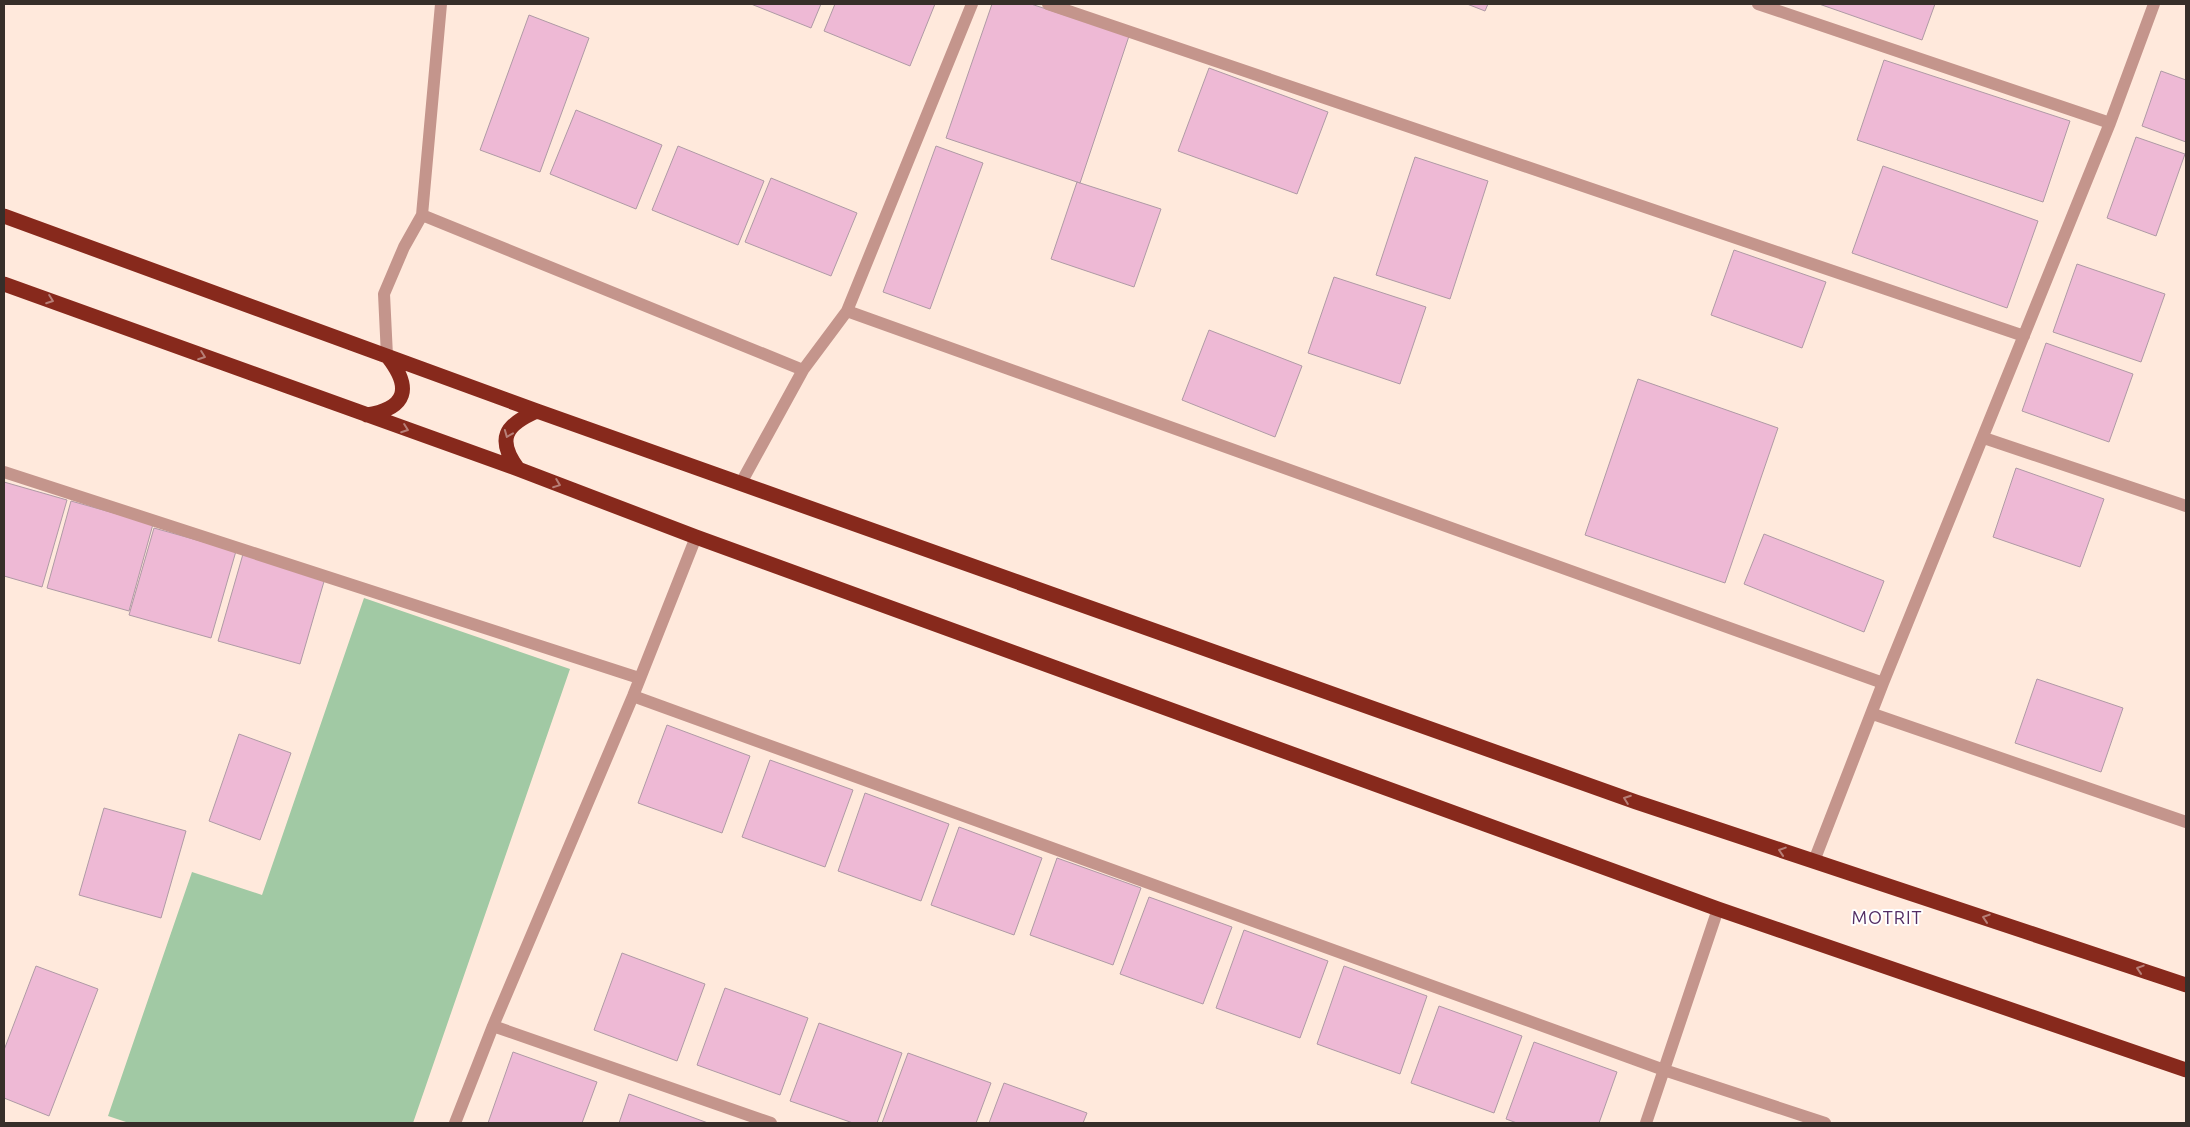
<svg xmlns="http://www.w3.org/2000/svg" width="2190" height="1127" viewBox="0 0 2190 1127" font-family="Ubuntu,sans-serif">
	<rect width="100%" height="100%" fill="#ffe9dc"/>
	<path fill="#a1c9a4" d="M364,598L570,669L413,1123H129L108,1116L192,872L262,895Z"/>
	<path fill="#eeb9d5" stroke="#af9aa5" d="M751,4H821L811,28Z
		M835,4H935L910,66L824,31Z
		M992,4H1031L1129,36L1080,183L946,138Z
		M1467,4H1488L1485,11Z
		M1819,4H1935L1922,40Z
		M529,15L589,38L540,172L480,150Z
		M1884,60L2070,121L2043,202L1857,140Z
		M1209,68L1328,112L1297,194L1178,151Z
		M2161,71L2186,80V142L2142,126Z
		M576,110L662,145L636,209L550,174Z
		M2136,137L2185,154L2156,236L2107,218Z
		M678,146L764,181L738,245L652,210Z
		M936,146L983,163L930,309L883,292Z
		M1415,157L1488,181L1450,299L1376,275Z
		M1883,166L2038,221L2007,308L1852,253Z
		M771,178L857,213L831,276L745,242Z
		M1077,182L1161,209L1134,287L1051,259Z
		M1734,250L1826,282L1802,348L1711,315Z
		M2077,264L2165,294L2141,362L2053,332Z
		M1334,277L1426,307L1400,384L1308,353Z
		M1209,330L1302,366L1275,437L1182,400Z
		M2046,343L2133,374L2109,442L2022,411Z
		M1638,379L1778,428L1725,583L1585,535Z
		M2016,468L2104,499L2080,567L1993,537Z
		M4,482L67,500L42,587L4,576Z
		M71,501L153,524L129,611L47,588Z
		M154,528L236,551L211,638L129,615Z
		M1764,534L1884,581L1864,632L1744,584Z
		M243,554L325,578L300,664L218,641Z
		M2037,679L2123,708L2101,772L2015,743Z
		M667,725L750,756L722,833L638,803Z
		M239,734L291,753L260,840L209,821Z
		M770,760L853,790L825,867L742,837Z
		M865,793L949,824L921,901L838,871Z
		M104,808L186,831L161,918L79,895Z
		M959,827L1042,858L1014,935L931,905Z
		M1057,858L1141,888L1113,965L1030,935Z
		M1149,897L1232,927L1203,1004L1120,974Z
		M1244,930L1328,961L1300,1038L1216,1008Z
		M622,953L705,984L677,1061L594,1030Z
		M36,966L98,989L49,1116L4,1098V1050Z
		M1344,966L1427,996L1400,1074L1317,1044Z
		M725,988L808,1018L780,1095L697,1065Z
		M1439,1006L1522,1036L1494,1113L1411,1083Z
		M819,1023L902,1053L877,1123H853L790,1101Z
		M1534,1042L1617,1072L1599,1123H1517L1506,1119Z
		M513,1052L597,1082L582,1123H488Z
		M908,1053L991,1083L976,1123H882Z
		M1004,1083L1087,1113L1083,1123H989Z
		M629,1094L708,1123H619Z"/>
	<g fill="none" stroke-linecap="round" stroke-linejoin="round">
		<path stroke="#c4958c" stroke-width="12" d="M1048,4L2024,336
			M1758,4L2110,123
			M422,215L803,370
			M847,311L1883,683
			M387,356L384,294L404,247L422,215L441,4
			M1984,438L2186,506
			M4,472L639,678
			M741,483L803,370L847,311L972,4
			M633,696L1664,1070L1825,1123
			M1873,714L2186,822
			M1814,861L1883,683L2110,123L2154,4
			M493,1026L771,1123
			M455,1123L493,1026L633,696L696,537
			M1646,1123L1718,909"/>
		<path stroke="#87291c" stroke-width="15" d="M4,216L537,411L1636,802L2186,985
			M4,284L518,469L696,537L1718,909L2186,1070
			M367,415C407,408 412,388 388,357
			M518,469C496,439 505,425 537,411"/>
	</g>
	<defs><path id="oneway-chevron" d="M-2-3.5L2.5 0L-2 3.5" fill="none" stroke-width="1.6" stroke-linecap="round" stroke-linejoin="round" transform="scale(1.25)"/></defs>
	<g stroke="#b77f77">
		<use href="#oneway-chevron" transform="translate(50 300) rotate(20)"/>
		<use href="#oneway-chevron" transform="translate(202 356) rotate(20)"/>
		<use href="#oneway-chevron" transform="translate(405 429) rotate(20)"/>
		<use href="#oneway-chevron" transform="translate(508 434) rotate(112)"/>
		<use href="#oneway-chevron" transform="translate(557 484) rotate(21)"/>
		<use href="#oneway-chevron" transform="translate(1627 799) rotate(-160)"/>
		<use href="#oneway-chevron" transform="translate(1782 851) rotate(-162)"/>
		<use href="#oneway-chevron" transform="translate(1986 918) rotate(-162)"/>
		<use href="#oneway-chevron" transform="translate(2140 969) rotate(-162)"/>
	</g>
	<g text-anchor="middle" stroke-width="4" stroke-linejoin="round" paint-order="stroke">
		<g font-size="18" letter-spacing="1" fill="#532d63" stroke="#fff">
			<text x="1887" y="924">MOTRIT</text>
		</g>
	</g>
	<rect width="2190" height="1127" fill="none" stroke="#362e29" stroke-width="10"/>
</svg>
